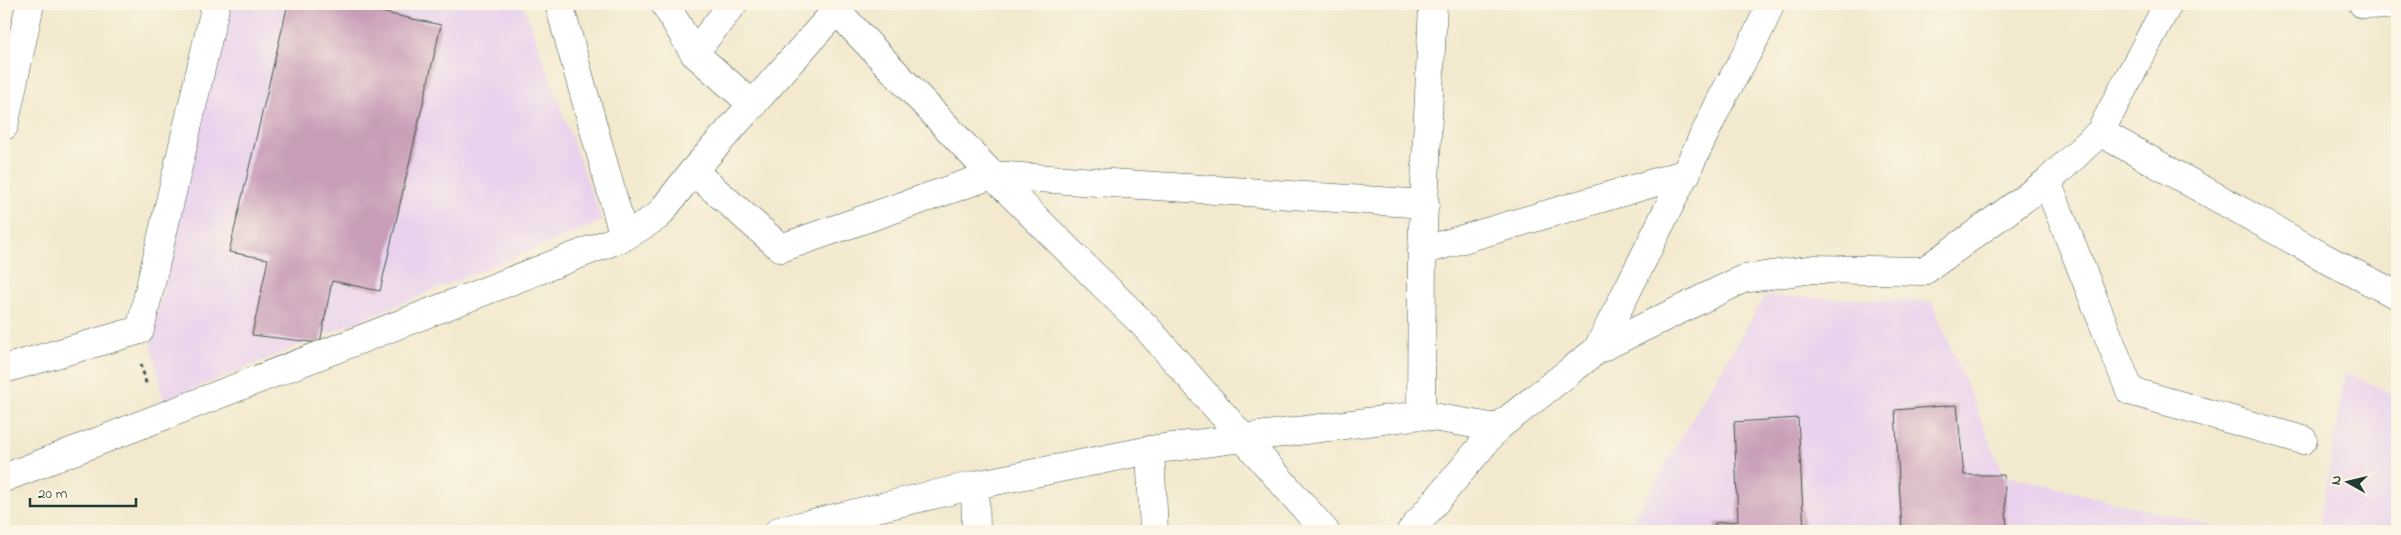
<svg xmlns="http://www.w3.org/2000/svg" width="2401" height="535" viewBox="0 0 2401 535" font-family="'Indie Flower',sans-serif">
	<rect width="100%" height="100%" fill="#fcf5e5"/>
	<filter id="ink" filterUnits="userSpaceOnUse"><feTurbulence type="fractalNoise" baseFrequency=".02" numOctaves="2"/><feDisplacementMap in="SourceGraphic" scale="10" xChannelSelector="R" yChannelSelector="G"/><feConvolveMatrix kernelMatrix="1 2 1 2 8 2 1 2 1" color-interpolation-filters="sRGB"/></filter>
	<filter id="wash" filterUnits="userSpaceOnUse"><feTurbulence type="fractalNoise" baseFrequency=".0096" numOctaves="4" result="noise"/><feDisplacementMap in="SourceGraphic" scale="20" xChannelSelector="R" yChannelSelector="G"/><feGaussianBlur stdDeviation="1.12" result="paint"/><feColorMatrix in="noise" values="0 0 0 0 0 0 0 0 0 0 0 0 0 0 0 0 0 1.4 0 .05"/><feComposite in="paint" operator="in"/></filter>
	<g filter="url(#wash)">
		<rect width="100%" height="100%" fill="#f2e9ce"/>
		<path fill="#e9d2ed" d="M225,4H523L602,221L164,401L151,344Z
			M1765,296L1932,302L2004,475L2233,531H1626Z
			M2345,372L2397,396V531H2319Z"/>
		<g id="blocks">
			<path fill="#c89db8" d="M288,4H343L441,25L380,291L332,281L320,343L252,335L268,259L229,252Z
				M1957,405L1964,475H2004L2007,529L1987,531H1902L1895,410Z
				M1798,418L1804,531H1716L1715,523L1738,521L1734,422Z"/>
		</g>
	</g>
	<g filter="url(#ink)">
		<use href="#blocks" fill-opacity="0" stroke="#3f574b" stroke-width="1"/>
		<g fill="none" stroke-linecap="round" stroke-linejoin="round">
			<defs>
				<path id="street" d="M559,4L624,237
					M665,4L694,53L753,105
					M2363,4L2397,6
					M837,11L992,175L1146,327L1325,531
					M694,53L733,4
					M4,126L30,4
					M2100,132L2334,263L2397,295
					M693,171L781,248L992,175L1425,204
					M2047,182L2130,391L2303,440
					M1422,251L1687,173
					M1597,350C1638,270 1678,189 1717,108C1734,73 1757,41 1770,4
					M4,369L140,330L216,4
					M1421,415L1422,251L1433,4
					M1150,450L1154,531
					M4,478L624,237L658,216L693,171L842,4
					M975,485L976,531
					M779,531L975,485L1150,450L1421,415L1497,428L1597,350L1743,279L1814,269L1924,271L2047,182L2100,132L2168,4
					M1411,531L1497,428"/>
			</defs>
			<use href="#street" stroke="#3f574b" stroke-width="29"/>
			<path stroke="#3f574b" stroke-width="3" stroke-dasharray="4 4" stroke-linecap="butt" d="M141,364L147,387"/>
			<use href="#street" stroke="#fff" stroke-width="28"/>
		</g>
	</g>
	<rect width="2401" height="535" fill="none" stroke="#fcf5e5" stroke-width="20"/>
	<g transform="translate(2348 482) rotate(278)" stroke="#fcf5e5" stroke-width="4" paint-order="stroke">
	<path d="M0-4L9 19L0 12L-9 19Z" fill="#1f3d34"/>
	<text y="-8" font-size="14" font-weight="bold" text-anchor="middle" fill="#1f3d34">N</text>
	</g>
	<path d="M30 498v8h106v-8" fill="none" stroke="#1f3d34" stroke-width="2.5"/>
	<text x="38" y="498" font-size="15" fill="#1f3d34" stroke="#fcf5e5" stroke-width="4" paint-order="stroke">20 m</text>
</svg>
